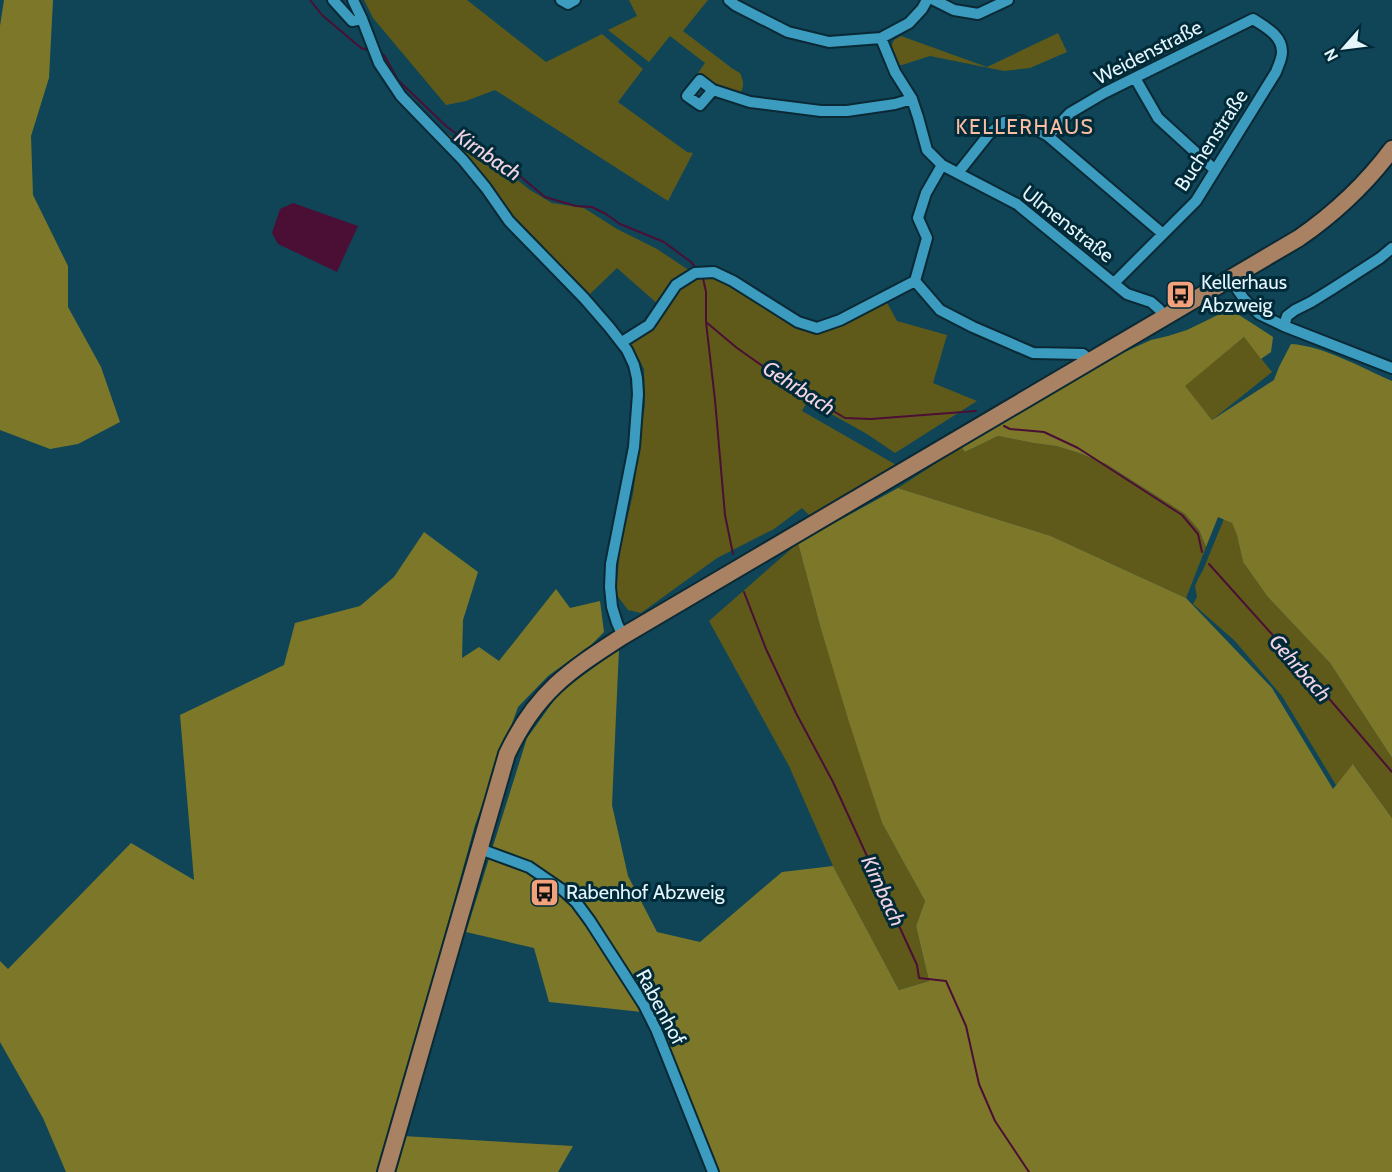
<svg xmlns="http://www.w3.org/2000/svg" width="1392" height="1172" viewBox="0 0 1392 1172" font-family="Cabin,sans-serif">
	<rect width="100%" height="100%" fill="#0f4557"/>
	<path fill="#5f5a1a" d="M364,0H467L546,62L602,34L643,69L618,102L687,152L693,153L668,201L495,90L466,101L446,105L373,18Z
		M629,0H708L683,31L733,69L740,73C743,80 745,87 740,93L715,86L698,73L705,63L670,36L649,62L608,30L637,16Z
		M1058,33L1067,52L1030,68L1004,71L930,56L902,65H899L891,47L894,40L901,36L987,67Z
		M444,132L496,163L530,190L552,203L584,208L617,229L657,249L690,271L660,306L617,268L589,295L515,222L471,162Z
		M707,275L721,279L821,331L885,299L897,321L947,335L933,383L977,401L895,453L867,434L808,401L802,411L898,466L812,518L802,508L774,529L717,558L641,613L628,610L616,594L620,549L633,494L645,404L644,369L631,345C636,338 645,334 652,327C663,315 669,298 681,288C688,282 699,279 707,275Z
		M1244,337L1272,372L1212,420L1184,386Z
		M998,436L1033,443L1056,446L1079,453L1106,464L1185,514L1199,530L1206,547L1186,598L1051,536L898,488L961,447L965,452Z
		M1224,519L1232,523L1237,534L1243,562L1267,596L1330,663L1392,758V818L1354,765L1336,785L1282,696L1235,641L1193,604L1197,597L1195,586L1198,579L1203,570Z
		M798,543L820,626L882,823L925,901L916,926L929,981L899,990L833,866L789,766L709,621Z"/>
	<path fill="#7d7829" d="M4,0H53L49,78L31,136L33,195L68,266V307L101,367L120,422L78,444L50,449L0,430V26Z
		M1236,313L1273,337L1271,352L1261,359L1244,337L1185,386L1212,420L1274,380L1279,367L1291,344C1324,346 1362,368 1392,381V758L1330,663L1267,596L1243,562L1237,535L1232,523L1218,517L1206,547L1199,530L1185,514L1106,464L1079,453L1056,446L1033,443L998,436L965,452L961,447L970,440L1120,354L1151,340L1168,336L1187,330L1220,314Z
		M898,488L1051,536L1186,598L1272,688L1333,789L1353,764L1392,818V1172H715L651,1013L549,1002L534,948L466,932L527,738L560,692L619,649L612,805L628,876L657,932L700,942L782,872L833,866L899,990L929,981L916,926L925,901L882,823L850,725L820,626L798,543Z
		M424,532L478,572L463,620L462,658L479,647L499,661L556,589L570,608L600,601L604,632L591,645L548,676L518,707L475,825L379,1172H66L43,1118L0,1042V961L8,969L131,843L194,880L180,715L284,665L295,623L360,606L394,577Z
		M403,1136L573,1146L558,1172H393Z"/>
	<path fill="#4b0f36" d="M293,203L358,226L337,272L278,244L272,233L280,209Z"/>
	<g fill="none" stroke-linecap="round" stroke-linejoin="round">
		<path stroke="#4b0f36" stroke-width="2" d="M310,0L322,15L361,48L371,51
			M379,53L384,55L398,80L446,126L467,142L489,150L545,197L576,206L592,207L606,214L620,224L664,242L691,262L696,268
			M703,278L706,292V322L715,400L725,515L733,554
			M706,322L737,348L788,384L845,418L871,419L976,411
			M1004,426L1010,429L1044,432L1078,448L1182,515L1198,534L1202,552
			M1209,564L1314,681L1392,772
			M744,592L766,649L796,713L833,782L917,965L919,978L946,981L966,1026L979,1084L995,1121L1029,1172"/>
		<defs>
			<path id="street" d="M333,0L352,21L362,19
				M353,0L362,19L379,63L401,96L463,160L486,188L509,221L584,298L610,328L627,350L634,365L637,378L638,394L634,447L611,564L610,587L612,607L617,623L623,636
				M561,0L568,4L575,0
				M729,0L735,5L788,32L829,42L881,38L909,23L922,9L927,0
				M934,0L954,10L978,14L1008,0
				M881,38L895,72L912,99L918,117L927,150L942,165L1017,204L1127,294L1151,302L1159,309L1165,317
				M1135,78L1158,118L1215,170
				M713,90L700,105L687,96L700,80L713,90L750,102L821,111H847L895,104L912,99
				M1048,136L1070,113L1104,93L1253,19C1265,27 1282,35 1282,52C1282,59 1278,66 1276,72L1196,201L1114,283
				M942,165L926,193L918,218L927,238L915,281L940,310L973,327L1033,353L1083,354L1086,357L1089,362
				M958,173L989,134L1004,122L1022,121L1048,136L1163,234
				M1230,279L1244,299L1259,314L1284,326L1392,368
				M1284,326L1287,316L1295,310L1311,302L1332,289L1380,258L1392,248
				M622,342L649,325L676,285L695,273L714,272L733,281L798,322L817,328L840,320L915,281
				M480,849L529,867L564,891L576,902L590,921L644,1005L656,1029L713,1172"/>
			<path id="primary" d="M386,1172L507,754C536,693 567,672 623,636L1299,238C1335,213 1366,184 1392,149"/>
		</defs>
		<use href="#street" stroke="#0a2934" stroke-width="14"/>
		<use href="#primary" stroke="#0a2934" stroke-width="20"/>
		<use href="#street" stroke="#3b9cbf" stroke-width="10"/>
		<use href="#primary" stroke="#a98264" stroke-width="16"/>
	</g>
	<defs>
		<symbol id="bus-square" viewBox="-11 -11 22 22"><rect x="-9" y="-9" width="18" height="18" rx="4" fill="#f1a17c" stroke="#002a38"/><path d="M-5-6H5V4H4V6H2V4H-2V6H-4V4H-5ZM-3.5-4V0h7V-4ZM-3.5 1.2v1.5H-2V1.2ZM2 1.2v1.5H3.5V1.2Z" fill="#111"/></symbol>
	</defs>
	<g fill-rule="evenodd">
		<use href="#bus-square" x="1164" y="278" width="33" height="33"/>
		<use href="#bus-square" x="528" y="876" width="33" height="33"/>
	</g>
	<g text-anchor="middle" stroke-width="6" stroke-linejoin="round" paint-order="stroke">
		<g font-size="20" fill="#e4f5fc" stroke="#002a38">
			<text transform="translate(1148 52) rotate(-27)" y="7">Weidenstraße</text>
			<text transform="translate(1211 140) rotate(-57)" y="7">Buchenstraße</text>
			<text transform="translate(1068 224) rotate(38)" y="7">Ulmenstraße</text>
			<text transform="translate(661 1007) rotate(62)" y="7">Rabenhof</text>
		</g>
		<g font-size="20" fill="#e4f5fc" stroke="#002a38" text-anchor="start">
			<text x="1201" y="289">Kellerhaus<tspan x="1201" dy="23">Abzweig</tspan></text>
			<text x="566" y="899">Rabenhof Abzweig</text>
		</g>
		<g font-size="21" letter-spacing="1.5" fill="#fabda1" stroke="#002a38">
			<text x="1025" y="134">KELLERHAUS</text>
		</g>
		<g font-size="21" font-style="italic" fill="#f2d4e3" stroke="#002a38">
			<text transform="translate(488 155) rotate(34)" y="7">Kirnbach</text>
			<text transform="translate(799 388) rotate(33)" y="7">Gehrbach</text>
			<text transform="translate(1300 668) rotate(49)" y="7">Gehrbach</text>
			<text transform="translate(883 891) rotate(65)" y="7">Kirnbach</text>
		</g>
	</g>
	<g transform="translate(1344 48) rotate(242)" stroke="#002a38" stroke-width="4.5" paint-order="stroke">
	<path d="M0-4.5L10 22L0 15L-10 22Z" fill="#e4f5fc"/>
	<text y="-9" font-size="16" font-weight="bold" text-anchor="middle" fill="#e4f5fc">N</text>
	</g>
</svg>
